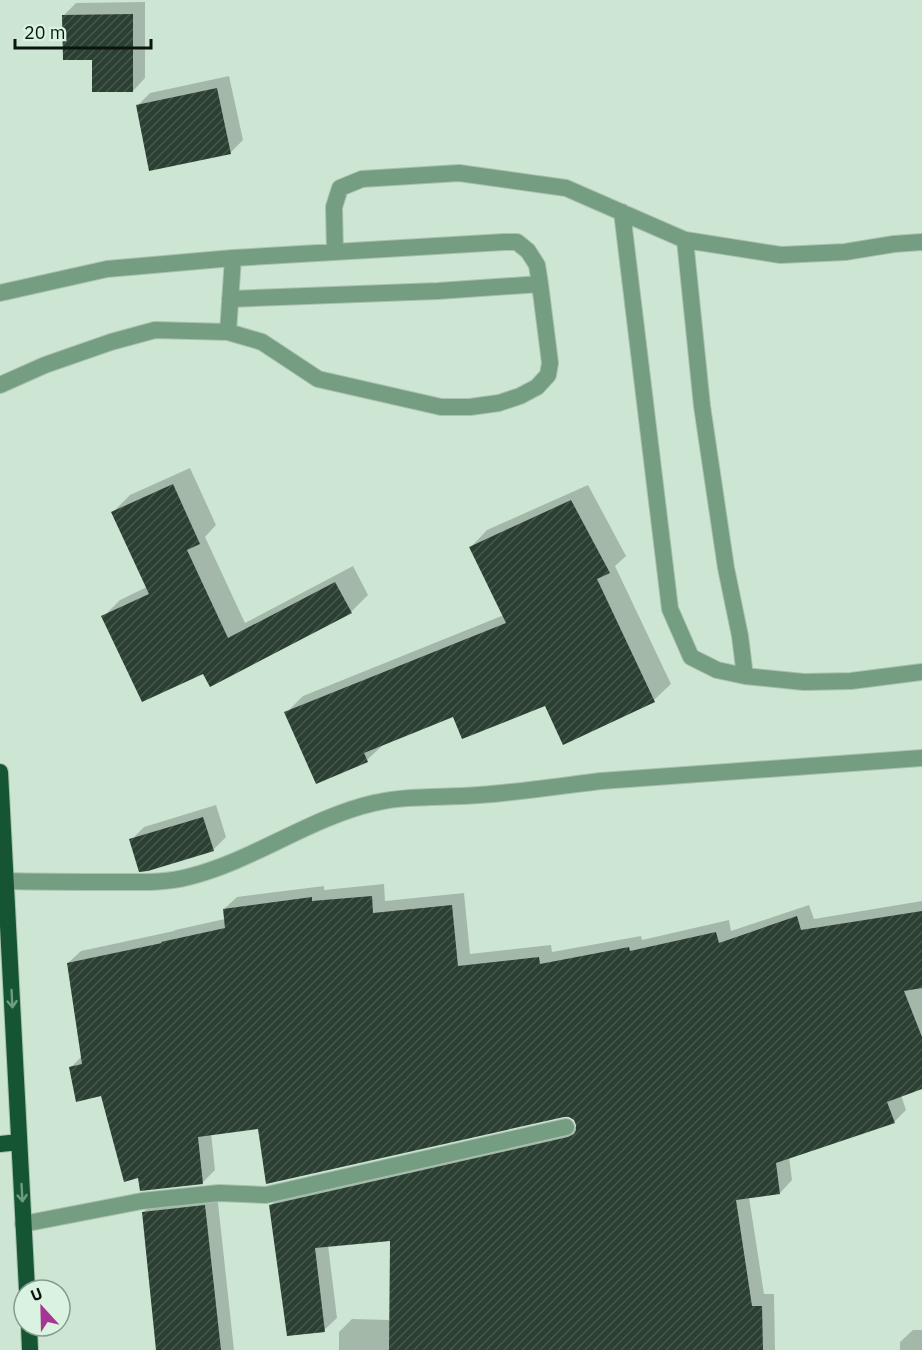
<svg xmlns="http://www.w3.org/2000/svg" width="922" height="1350" viewBox="0 0 922 1350" font-family="'IBM Plex Sans',sans-serif">
	<defs>
		<pattern id="building-hatch" width="6" height="6" patternUnits="userSpaceOnUse" patternTransform="scale(1.5)"><rect width="6" height="6" fill="#2b4032"/><path d="M-1 1l2-2M0 6l6-6M5 7l2-2" fill="none" stroke="#47584d"/></pattern>
	</defs>
	<rect width="100%" height="100%" fill="#cde6d4"/>
	<path fill="#0003" d="M145,2V78L133,91L93,58L63,16L76,3Z
		M229,76L243,140L230,153L138,105L150,93Z
		M190,468L216,525L205,537L245,623L353,566L368,595L351,612L203,672L103,617L120,600L147,587L113,512L130,495Z
		M588,485L626,556L615,566L671,684L654,700L564,743L545,704L454,715L384,744L367,760L286,713L303,696L504,615L471,547L487,530Z
		M216,805L226,837L213,850L131,840L144,827Z
		M384,884L385,901L464,893L470,954L551,945L552,952L641,936L642,940L729,920L731,931L809,905L814,919L922,901V1088L901,1095L906,1110L894,1122L789,1157L792,1180L780,1193L749,1197L764,1294H774L775,1350H339V1332L352,1319L391,1320L392,1239L328,1245L337,1318L324,1330L270,1206L283,1193L578,1126L574,1118L569,1115L259,1127L211,1133L215,1170L202,1183L140,1176L102,1094L70,1068L82,1056L68,963L81,951L174,931L175,930L225,919L224,909L237,897L324,886V890Z
		M217,1194L234,1350H157L144,1212L156,1200Z
		M913,1330H922V1350H900V1342Z"/>
	<path fill="url(#building-hatch)" d="M133,14V92H92V60H63L62,15Z
		M217,88L231,154L149,171L136,105Z
		M173,484L200,544L187,550L228,638L335,582L352,613L210,687L203,674L142,702L101,616L149,594L111,512Z
		M571,500L610,573L597,579L655,702L563,745L545,706L462,739L453,717L364,753L368,762L316,784L284,712L506,623L469,547Z
		M203,817L214,851L148,871L139,872L129,839Z
		M372,896L373,913L452,905L458,966L539,957L540,964L629,947L630,951L716,932L719,943L797,916L801,930L922,911V988L904,991L922,1037V1089L887,1102L895,1123L776,1163L780,1194L736,1200L752,1306H762L763,1350H389L390,1241L315,1248L325,1332L287,1336L269,1205L568,1137L574,1134L576,1130V1125L574,1120L569,1117H564L266,1184L258,1129L198,1137L203,1184L140,1191L138,1178L124,1182L101,1096L76,1102L69,1067L82,1064L67,963L162,943L161,942L225,928L223,909L312,897V901Z
		M205,1205L221,1350H156L142,1212Z"/>
	<g fill="none" stroke-linecap="round" stroke-linejoin="round">
		<defs>
			<path id="service" d="M622,212L670,609L691,657L717,670L745,676
				M685,240L702,406L726,568L740,636L745,676L804,682L851,681L922,672
				M335,252L334,207L340,188L362,179L459,173L566,188L685,240L781,255L845,252L894,244L922,242
				M0,293L107,269L233,258L504,242H517L528,251L537,265L540,284L550,363L548,375L537,387L520,396L499,403L470,407H441L318,379L262,342L228,332L155,330L111,342L45,365L0,385
				M230,299L438,291L540,284
				M228,332L233,258
				M601,781L922,758"/>
			<path id="minor" d="M6,881C44,882 82,882 120,882C143,882 165,883 188,877C253,861 309,818 374,803C408,795 444,798 479,795C520,792 560,786 601,781
				M23,1224L142,1201L219,1193L266,1195L566,1127"/>
			<path id="trunk" d="M0,772L27,1290
				M0,1144L19,1142
				M29,1326L30,1350"/>
		</defs>
		<use href="#service" stroke="#aac0b0" stroke-width="18"/>
		<use href="#minor" stroke="#aac0b0" stroke-width="18"/>
		<use href="#trunk" stroke="#aac0b0" stroke-width="18"/>
		<use href="#service" stroke="#749d82" stroke-width="16"/>
		<use href="#minor" stroke="#749d82" stroke-width="16"/>
		<use href="#trunk" stroke="#165533" stroke-width="16"/>
	</g>
	<defs><path id="oneway-shaft" d="M-6 0H5M1.5-3L5.5 0L1.5 3" fill="none" stroke-width="1.6" stroke-linecap="round" stroke-linejoin="round" transform="scale(1.5)"/></defs>
	<g stroke="#6e9c81">
		<use href="#oneway-shaft" transform="translate(12 999) rotate(87)"/>
		<use href="#oneway-shaft" transform="translate(22 1193) rotate(87)"/>
	</g>
	<g transform="translate(42 1308) rotate(338)"><circle r="28" fill="#daf3e1" stroke="#879a8d" stroke-width="1.5"/>
	<path d="M0-4.5L10 22L0 15L-10 22Z" fill="#a63693"/>
	<text y="-9" font-size="16" font-weight="bold" text-anchor="middle" fill="#0b140e">U</text>
	</g>
	<path d="M15 39v9h136v-9" fill="none" stroke="#0b140e" stroke-width="3"/>
	<text x="24" y="39" font-size="18" fill="#0b140e" stroke="#daf3e1" stroke-width="4.5" paint-order="stroke">20 m</text>
</svg>
